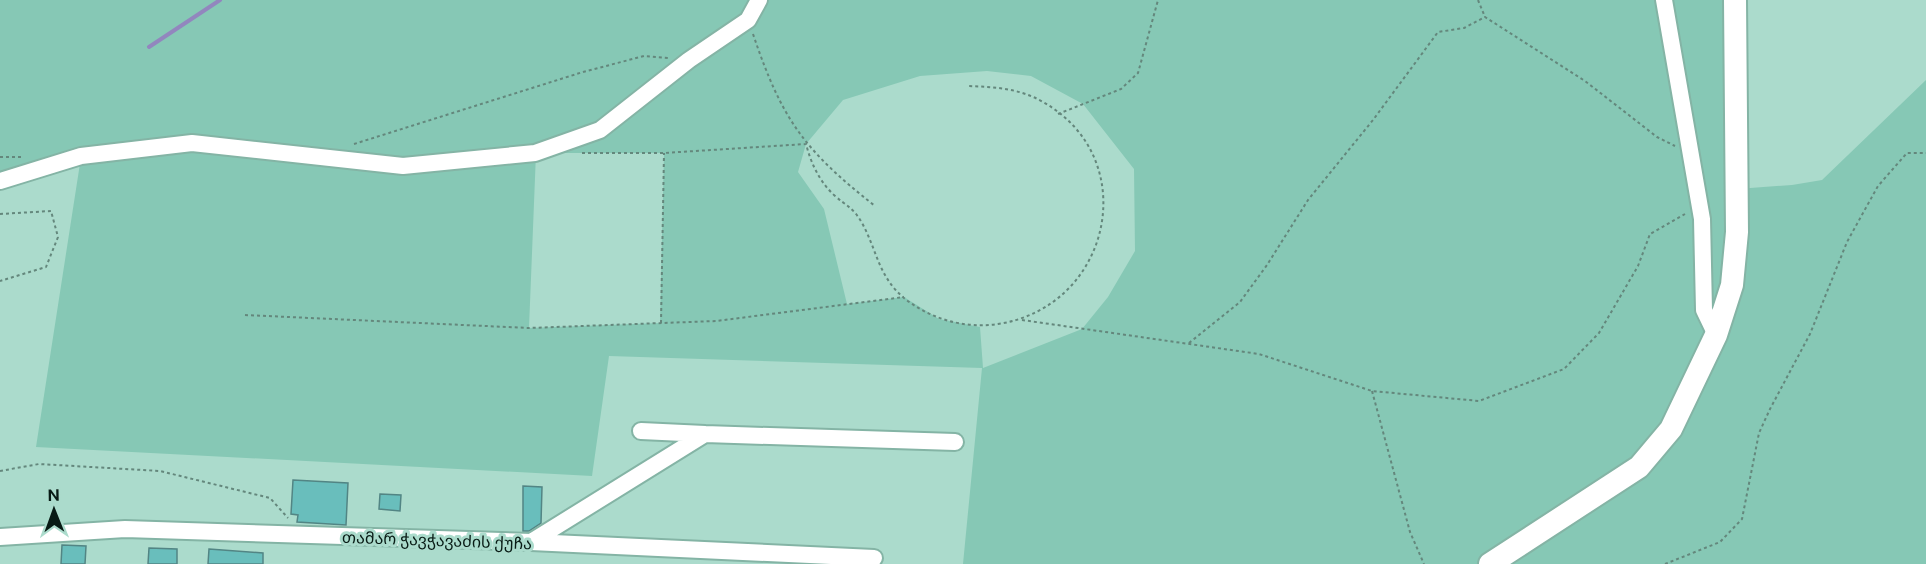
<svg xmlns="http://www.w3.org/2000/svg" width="1926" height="564" viewBox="0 0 1926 564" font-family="'Public Sans','Noto Sans Georgian',sans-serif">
	<rect width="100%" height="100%" fill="#abdbcc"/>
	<path fill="#86c8b5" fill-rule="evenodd" d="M0,0H1735L1737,189L1792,185L1822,180L1926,80V564H963L982,368L609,356L592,476L36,447L81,157L0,181ZM987,71L1031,76L1083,104L1134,169L1135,251L1108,297L1082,329L983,368L980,327L939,319L904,297L847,304L824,209L798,172L806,144L843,100L920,76ZM536,153H664L660,323L529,328Z"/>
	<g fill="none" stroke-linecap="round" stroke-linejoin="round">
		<path stroke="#9286be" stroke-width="4" d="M149,47L220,0"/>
	</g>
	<path fill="#69bebc" stroke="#528584" stroke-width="1.5" d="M293,480L348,483L346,525L297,522L298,515L291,514Z
		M523,486L542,487L541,523L529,531H523Z
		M380,494L401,495L400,511L379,509Z
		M62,545L86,546L85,564H61Z
		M149,548L177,549V564H148Z
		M209,549L263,553V564H208Z"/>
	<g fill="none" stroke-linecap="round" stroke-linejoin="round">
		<defs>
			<path id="minor" d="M1664,0L1702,219L1704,310L1716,335
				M0,181L81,156L192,143L403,166L535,153L600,130L689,60L748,20L759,0
				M641,431L705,434
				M0,537L125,529L531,542L874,558
				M531,542L705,434L955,442"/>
			<path id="secondary" d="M1490,564L1639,467L1671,429L1716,335L1732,285L1737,232L1735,0"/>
		</defs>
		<use href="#minor" stroke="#84b4a5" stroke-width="20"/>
		<use href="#secondary" stroke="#84b4a5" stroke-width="26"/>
		<path stroke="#64877c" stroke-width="2" stroke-dasharray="3 3" stroke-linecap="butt" d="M1478,0L1485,17
			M753,34C782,120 804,150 875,206
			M1058,114L1121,89L1138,73L1158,0
			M354,144L583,72L644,56L668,58
			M582,153H664L806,144C811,163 819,181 834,195C846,206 853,207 862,223C877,250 878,276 904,298C930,319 965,329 998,324C1111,307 1144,159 1043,102C1019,88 994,87 968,86
			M0,157H24
			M0,214L51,211L58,237L46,267L0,281
			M245,315L529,328L716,321L904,297
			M1022,320L1259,354L1372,391L1479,401L1564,369L1599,333L1638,266L1650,234L1685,214
			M661,323L664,153
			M1189,343L1240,302L1267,265L1308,200L1373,120L1438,32L1464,28L1485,17L1585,81L1657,137L1675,146
			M1372,391L1410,532L1424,564
			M0,471L39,464L160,471L270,498L288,518
			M1665,564L1720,542L1742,519L1759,433L1770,409L1810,334L1847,242L1863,213L1878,186L1907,153H1926"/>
		<use href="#minor" stroke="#fff" stroke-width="16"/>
		<use href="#secondary" stroke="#fff" stroke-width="22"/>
	</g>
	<g text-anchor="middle" stroke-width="6" stroke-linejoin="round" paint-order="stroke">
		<g font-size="16" fill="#081b15" stroke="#abdbcc">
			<text transform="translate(437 540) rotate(2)" y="6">თამარ ჭავჭავაძის ქუჩა</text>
		</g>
	</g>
	<g transform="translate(54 510) rotate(359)" stroke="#abdbcc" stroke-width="4.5" paint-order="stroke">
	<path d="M0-4.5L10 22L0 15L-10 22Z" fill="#081b15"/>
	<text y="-9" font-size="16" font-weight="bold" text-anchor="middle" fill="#081b15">N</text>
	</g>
</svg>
